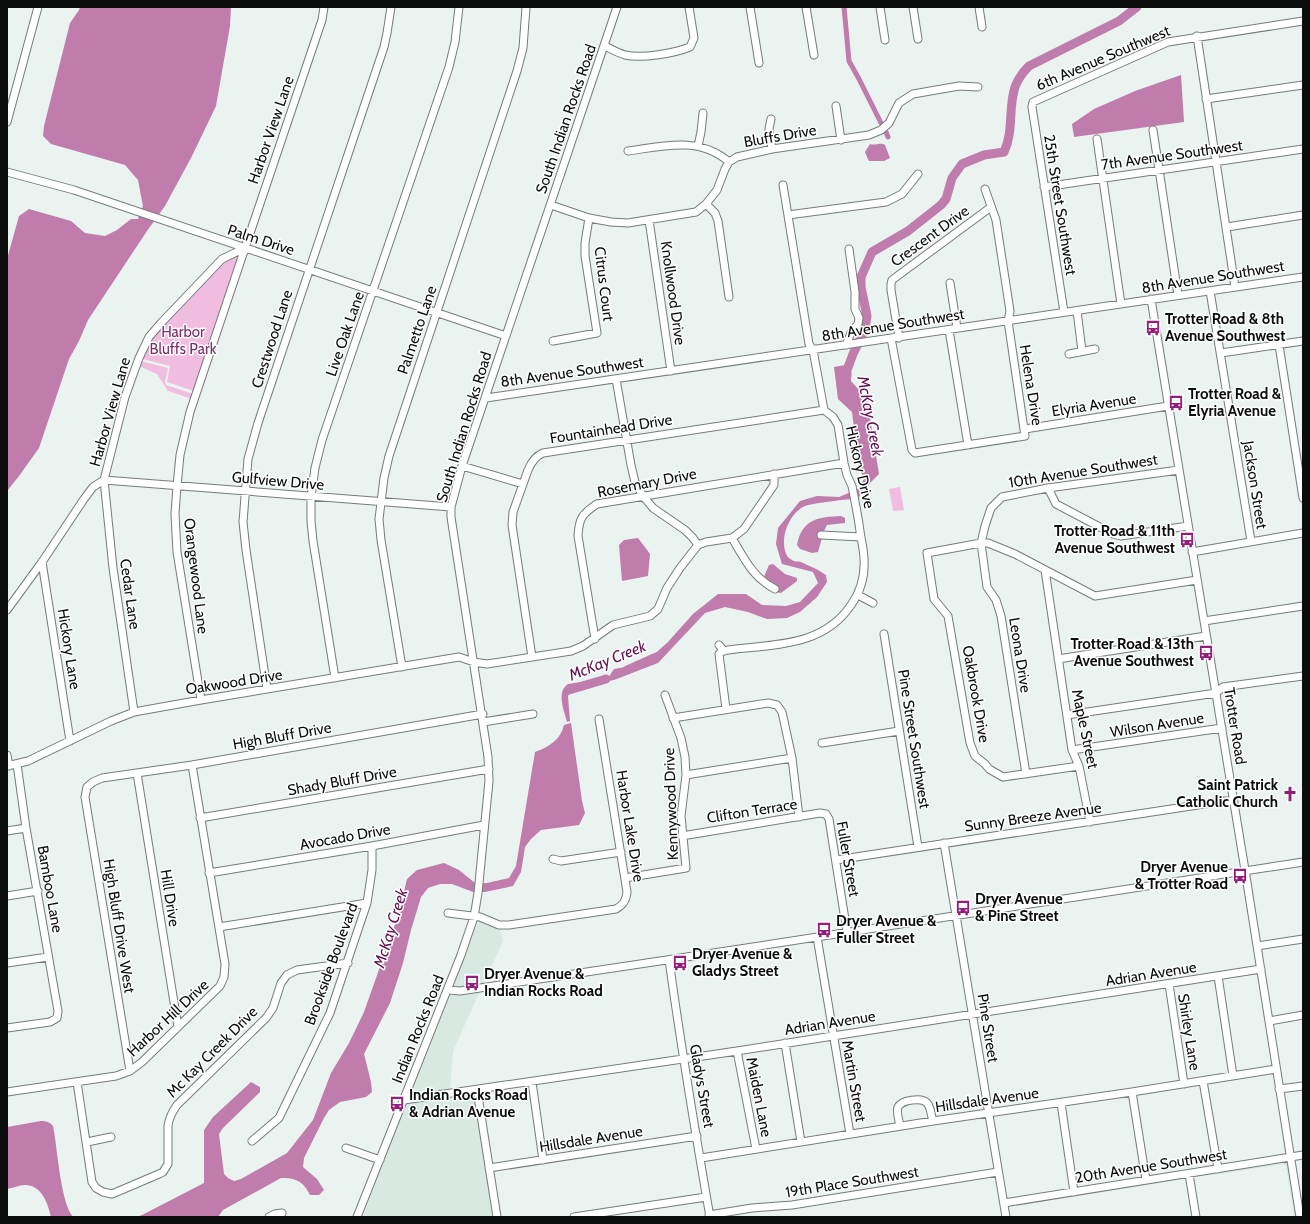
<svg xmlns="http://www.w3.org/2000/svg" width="1310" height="1224" viewBox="0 0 1310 1224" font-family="Cabin,sans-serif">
	<rect width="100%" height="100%" fill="#eaf3ef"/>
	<path fill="#d7e9e1" d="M476,920H480L500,927L503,941L483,985L460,988H452Z
		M480,991L453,1051L450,1091L408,1097L429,1041L450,993Z
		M475,1093L494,1217H363L391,1139L406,1103Z
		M1288,1161L1297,1217H1294L1286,1166L1283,1164L1220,1174V1172Z"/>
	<path fill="#f0bce0" d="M245,248L197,392L167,382L170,366L139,358L149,337L222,259Z
		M140,361L168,368L165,382L166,385L193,394L192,399L168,391L157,374L139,366Z
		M900,487L904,510L893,511L889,489Z"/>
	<path fill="#bf7cac" d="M80,7H231L230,26L216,106L192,156L165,206L147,231L88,320L79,341L69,359L39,448L19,476L7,491V259L19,216L29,209L71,221L85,233L105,236L117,230L131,219H138L143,206L138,180L125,165L51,144L43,136L44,126L70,23L79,10Z
		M1181,75L1184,122L1074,137L1072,124L1094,109L1135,91Z
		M870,144C875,146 880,142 885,145L890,158L884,161H869L867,157L865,152Z
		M851,364V381L867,399L879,474L870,483L859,497H857L856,490L860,488L864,478L859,468L852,412L838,399L834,367Z
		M851,492L852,499C842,500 810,503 803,507C792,513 784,529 784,541C784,548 785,557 792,560C794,562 798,561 801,562C809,566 818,569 826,575L827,582L817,597L800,612L787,618L767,619L748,612L725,607L705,613L658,663L614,680L588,684L573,689L568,696L570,721L567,722C564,710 556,692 568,684L608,678L614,669L643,664L667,643L693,614L718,594H746L762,605L786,606L800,602L818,583L813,572L782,564L776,544L778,528L800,501L817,496L839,497Z
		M841,516L845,518V523L827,525L823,533L818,532V538H822L818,552L812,553L800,549L797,545C802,519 818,517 841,516Z
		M638,538L650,554L648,576L622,581L619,545L624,540Z
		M773,564L785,574L797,578V581L781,593L776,592L778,588L763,579L769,565Z
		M571,723L582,801L585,813L579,825L541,830L531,839L525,847L521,872L513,886L485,892H473L452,884H440L428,888L421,897L411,930L403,963L390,1003L364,1054L371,1082L372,1092L366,1097L340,1102L329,1110L324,1118L304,1158L303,1167L317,1179L324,1190L319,1195H310C303,1181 296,1178 281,1178L223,1210L218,1217H136L142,1215L204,1183V1130L213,1117L251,1082L260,1087V1092L223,1128L219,1134L224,1174L228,1178L234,1181L241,1179L287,1153L313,1120L331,1073L349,1043L364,1012L399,913L407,879L417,870L444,863L459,870L475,883H487L509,878L516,866L535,752C549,747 561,739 564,725Z
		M41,1121C46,1121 50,1122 53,1126C57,1144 61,1208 74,1217H51C48,1204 42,1185 25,1185C19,1185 13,1188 7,1189V1127Z"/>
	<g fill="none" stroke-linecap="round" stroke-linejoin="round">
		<path stroke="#bf7cac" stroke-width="5" d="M844,7L849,61L859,79L881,123
			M886,132L888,137"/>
		<path stroke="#bf7cac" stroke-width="9" d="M847,376V370L853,354L865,329L867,316L861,287V277L872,252L908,231L941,205L946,199L952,178L962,164L984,155L1004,152C1014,131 1008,108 1015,87C1018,79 1023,72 1029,66L1119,21L1137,7
			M627,670L656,657
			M569,690L606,679"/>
		<defs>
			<path id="minor" d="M750,7L759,63
				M806,7L814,55
				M880,7L885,40
				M913,7L918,39
				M979,7L982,27
				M1197,36L1235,287
				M605,46C611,49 618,53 625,55C642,59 675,53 690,47L694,38L689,7
				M1206,99L1303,85
				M836,106L841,140
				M771,119L769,129L772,149
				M7,122L38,7
				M1153,130L1178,295
				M1097,139L1121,304
				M698,146L701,132L703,113
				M628,151C664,146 699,136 729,162
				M7,172L74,190L506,336
				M1044,187L1303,149
				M706,204L715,213L718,221L729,297
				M551,205L589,218L611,222L628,223L696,212L706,204L717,190L725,169L729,162L737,157L772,149L869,135L881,130L889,123L899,103L913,94L959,86L978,87
				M788,215L886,202L902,194L918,174
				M649,220L671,371
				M1227,227L1303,215
				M950,283L957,328
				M1210,291L1251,541
				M1151,299L1245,870L1300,1217
				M1077,311L1082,351
				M1064,312L1032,107L1033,102L1168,42L1303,21
				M949,330L968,445
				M891,338L912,450L915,453L1025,436L1008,321L1010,311L996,220L985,189
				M899,338L891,290V284L892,280L991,207
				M553,341L597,333L585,256V243L589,218
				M846,345L851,333L858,324L859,318L855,309V292L849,249
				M1279,345L1303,498
				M1221,353L1303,341
				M1069,354L1095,349
				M616,379L631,465L635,482L643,496L653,508L685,530L693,538L698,545
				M486,398L1303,277
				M1025,429L1168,406
				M462,466L523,484
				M1048,488L1056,504L1113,534L1121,536L1188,526
				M821,535L861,537
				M732,538C744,558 753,578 775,589
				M1192,552L1303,533
				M42,562L70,741
				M1045,570L1072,750L1079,766L1090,822
				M858,595L873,603
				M7,610L42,562L84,499L93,487L104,480L125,397L139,358L149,337L161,323L222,259L245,248L322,20L324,7
				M1204,621L1303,606
				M884,634L918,847
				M595,639L578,536C579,518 582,514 597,504L844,463
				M719,645L724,651
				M532,657L512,525L513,512L528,470C531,463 535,456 543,453L824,410
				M1058,659L1206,636
				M402,667L381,540L379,519L384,478L389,456L517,71L523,48L526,7
				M335,678L313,541L311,521V497L315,468L322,440L449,67L455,42L459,7
				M267,689L246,550L243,522L248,459L258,423L384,47L387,33L391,7
				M201,700L177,552L175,514L177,486L180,455L190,412L245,248
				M726,709L719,654L721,652L728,650C774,644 823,647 851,605C861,591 865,575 864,559C864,550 861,540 860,531C858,516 855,501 852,486L847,475L844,463L838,425L833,417L824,410L813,350L809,344L783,185
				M134,712L113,568L104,480L451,507
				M1067,715L1216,693L1223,687L1303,676
				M673,718L768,703L777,705L782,712L792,758L799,817
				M483,722L533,714
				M822,743L899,731
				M1072,750L1222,728
				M7,755L9,766
				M7,766L28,761L111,721L134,712L201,700L459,657L474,662L487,664L571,651L583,646L613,625L650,616L658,609L667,588L680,568L698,545L706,542L732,538L744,529L774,485V474
				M1079,766L1003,777L989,769L985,764L975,756L970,743L949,622L948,616L934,599L927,553L981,543H988L1015,554L1095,596L1197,580
				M137,773L178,1027
				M1026,774L1001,616L996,600L987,587L981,543L985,526L991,508L1002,497L1048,488L1179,470
				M686,775L792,758
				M200,818L489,769
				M7,831L26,828
				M682,836L820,813L826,814L829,819L847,932
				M944,843L1006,1217
				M553,859L561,861L621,852
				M836,860L1224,801H1234
				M209,873L372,846L484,825
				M625,878L686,868L681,816L686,775L685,757L681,738L665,695
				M7,896L38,891
				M448,913L480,917L499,925H509L616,909C623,905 626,901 627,892L599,719
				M219,927L367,903
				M817,937L850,1134
				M1257,946L1303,939
				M669,960C681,1046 695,1131 710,1217
				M7,963L48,957
				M1218,976L1233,1076
				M1169,984L1184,1084
				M448,990L460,991L720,952L1303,862
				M1269,1021L1303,1015
				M7,1028L50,1022L57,1018L58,1011L26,828L17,764
				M785,1043L801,1142
				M737,1051L756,1149
				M130,1071L85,797L87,787L93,782L102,778L192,765L483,714
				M1203,1081L1218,1169
				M77,1082L92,1182L96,1188L103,1192L112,1194L159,1174L163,1172L168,1164V1126C169,1118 172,1112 177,1105L266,1018L273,1008L281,983L287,975L297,970L348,963
				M532,1082L543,1160
				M1279,1089L1303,1086
				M477,1090L497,1217
				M7,1092L116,1076L130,1071L142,1062L220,986L224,977L225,964L192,765
				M1132,1092L1146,1180
				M404,1100L737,1051L1261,969
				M1061,1103L1074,1192
				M900,1126C899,1120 896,1112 898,1107C901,1100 922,1097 927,1103C931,1107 931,1116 933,1121
				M252,1141L279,1118L330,1013L367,903L372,870V846
				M87,1142L111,1137
				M346,1148L380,1160
				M701,1158L933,1121L1132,1092L1276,1069
				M489,1168L697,1136
				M1189,1174L1196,1217
				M1004,1203L1303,1155
				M709,1215L752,1208L792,1205L998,1172
				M269,1217L275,1214L282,1213
				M357,1217L461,955L474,917L478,893L489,781L488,757L451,517V507L462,466L617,7
				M574,1217L706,1197"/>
		</defs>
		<use href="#minor" stroke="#747c79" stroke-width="9"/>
		<use href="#minor" stroke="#fff" stroke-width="7"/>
	</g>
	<defs>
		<symbol id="bus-bare" viewBox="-9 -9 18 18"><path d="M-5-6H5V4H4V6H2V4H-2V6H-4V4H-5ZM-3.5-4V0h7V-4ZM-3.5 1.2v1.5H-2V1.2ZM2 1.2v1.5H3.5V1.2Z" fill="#931d7b" stroke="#fff" stroke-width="2.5" paint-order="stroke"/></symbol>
		<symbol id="church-bare" viewBox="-9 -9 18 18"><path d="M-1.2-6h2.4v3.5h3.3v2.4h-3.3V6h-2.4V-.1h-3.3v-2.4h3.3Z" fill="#931d7b" stroke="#fff" stroke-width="2.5" paint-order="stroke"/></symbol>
	</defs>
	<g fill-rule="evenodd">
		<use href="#bus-bare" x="1142" y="317" width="22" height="22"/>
		<use href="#bus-bare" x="1165" y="392" width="22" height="22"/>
		<use href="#bus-bare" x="1176" y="529" width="22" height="22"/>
		<use href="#bus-bare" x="1195" y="642" width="22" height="22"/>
		<use href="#church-bare" x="1279" y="783" width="22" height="22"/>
		<use href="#bus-bare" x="1229" y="865" width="22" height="22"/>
		<use href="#bus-bare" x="952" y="897" width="22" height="22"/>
		<use href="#bus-bare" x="813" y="919" width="22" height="22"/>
		<use href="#bus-bare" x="669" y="952" width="22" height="22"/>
		<use href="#bus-bare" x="461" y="972" width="22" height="22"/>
		<use href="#bus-bare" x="386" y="1093" width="22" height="22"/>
	</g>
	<g text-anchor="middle" stroke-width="3" stroke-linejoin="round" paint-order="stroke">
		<g font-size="15" fill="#0a0d0b" stroke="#fff">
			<text transform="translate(1103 58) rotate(-23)" y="5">6th Avenue Southwest</text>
			<text transform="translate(566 119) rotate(-71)" y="5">South Indian Rocks Road</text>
			<text transform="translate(271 130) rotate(-71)" y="5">Harbor View Lane</text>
			<text transform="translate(780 136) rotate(-10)" y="5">Bluffs Drive</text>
			<text transform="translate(1172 155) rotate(-8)" y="5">7th Avenue Southwest</text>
			<text transform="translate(1060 205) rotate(81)" y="5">25th Street Southwest</text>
			<text transform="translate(930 236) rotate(-36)" y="5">Crescent Drive</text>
			<text transform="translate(261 240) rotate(18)" y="5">Palm Drive</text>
			<text transform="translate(1213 277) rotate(-9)" y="5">8th Avenue Southwest</text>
			<text transform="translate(604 284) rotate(83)" y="5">Citrus Court</text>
			<text transform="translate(673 293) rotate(82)" y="5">Knollwood Drive</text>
			<text transform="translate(893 325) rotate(-9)" y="5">8th Avenue Southwest</text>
			<text transform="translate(417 330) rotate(-71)" y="5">Palmetto Lane</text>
			<text transform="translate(345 334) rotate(-71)" y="5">Live Oak Lane</text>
			<text transform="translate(272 339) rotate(-72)" y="5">Crestwood Lane</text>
			<text transform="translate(572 372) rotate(-8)" y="5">8th Avenue Southwest</text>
			<text transform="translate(1031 385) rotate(81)" y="5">Helena Drive</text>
			<text transform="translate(1094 405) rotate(-9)" y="5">Elyria Avenue</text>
			<text transform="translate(110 412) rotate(-74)" y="5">Harbor View Lane</text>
			<text transform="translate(464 427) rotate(-73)" y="5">South Indian Rocks Road</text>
			<text transform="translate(611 429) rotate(-9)" y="5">Fountainhead Drive</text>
			<text transform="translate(860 467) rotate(77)" y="5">Hickory Drive</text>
			<text transform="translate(1083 471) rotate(-9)" y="5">10th Avenue Southwest</text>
			<text transform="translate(278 481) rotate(5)" y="5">Gulfview Drive</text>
			<text transform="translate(647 483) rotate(-11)" y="5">Rosemary Drive</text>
			<text transform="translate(1255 485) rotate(81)" y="5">Jackson Street</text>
			<text transform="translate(196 576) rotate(83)" y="5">Orangewood Lane</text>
			<text transform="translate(130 594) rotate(82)" y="5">Cedar Lane</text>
			<text transform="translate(69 649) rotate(81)" y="5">Hickory Lane</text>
			<text transform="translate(1020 655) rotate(81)" y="5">Leona Drive</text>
			<text transform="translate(234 682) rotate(-9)" y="5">Oakwood Drive</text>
			<text transform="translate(976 694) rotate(80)" y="5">Oakbrook Drive</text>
			<text transform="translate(1157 725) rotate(-9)" y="5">Wilson Avenue</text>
			<text transform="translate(1235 726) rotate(81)" y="5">Trotter Road</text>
			<text transform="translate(1085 729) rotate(78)" y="5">Maple Street</text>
			<text transform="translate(282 736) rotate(-10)" y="5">High Bluff Drive</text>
			<text transform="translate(914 739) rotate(81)" y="5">Pine Street Southwest</text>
			<text transform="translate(342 781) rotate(-10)" y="5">Shady Bluff Drive</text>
			<text transform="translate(671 804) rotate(-92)" y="5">Kennywood Drive</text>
			<text transform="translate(752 811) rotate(-9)" y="5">Clifton Terrace</text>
			<text transform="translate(1033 817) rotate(-8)" y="5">Sunny Breeze Avenue</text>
			<text transform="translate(630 826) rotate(81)" y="5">Harbor Lake Drive</text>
			<text transform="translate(345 837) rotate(-10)" y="5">Avocado Drive</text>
			<text transform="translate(848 859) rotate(80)" y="5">Fuller Street</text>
			<text transform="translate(50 889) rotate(80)" y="5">Bamboo Lane</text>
			<text transform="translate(170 898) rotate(81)" y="5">Hill Drive</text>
			<text transform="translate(119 926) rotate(81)" y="5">High Bluff Drive West</text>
			<text transform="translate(331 964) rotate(-70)" y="5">Brookside Boulevard</text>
			<text transform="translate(1151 974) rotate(-9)" y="5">Adrian Avenue</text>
			<text transform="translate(168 1018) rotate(-43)" y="5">Harbor Hill Drive</text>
			<text transform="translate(830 1023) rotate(-9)" y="5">Adrian Avenue</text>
			<text transform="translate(988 1028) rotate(81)" y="5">Pine Street</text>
			<text transform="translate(418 1029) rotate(-68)" y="5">Indian Rocks Road</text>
			<text transform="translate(1189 1032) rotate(81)" y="5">Shirley Lane</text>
			<text transform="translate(212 1052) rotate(-45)" y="5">Mc Kay Creek Drive</text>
			<text transform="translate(854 1081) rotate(80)" y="5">Martin Street</text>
			<text transform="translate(702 1086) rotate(80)" y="5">Gladys Street</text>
			<text transform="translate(759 1097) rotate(79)" y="5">Maiden Lane</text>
			<text transform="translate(987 1100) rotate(-8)" y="5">Hillsdale Avenue</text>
			<text transform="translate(591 1139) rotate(-9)" y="5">Hillsdale Avenue</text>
			<text transform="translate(1151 1166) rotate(-9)" y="5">20th Avenue Southwest</text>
			<text transform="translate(852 1182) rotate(-9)" y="5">19th Place Southwest</text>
		</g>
		<g font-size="15" font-weight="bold" fill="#0a0d0b" stroke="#fff" text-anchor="start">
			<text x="1165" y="324">Trotter Road &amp; 8th<tspan x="1165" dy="17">Avenue Southwest</tspan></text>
			<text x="1188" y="399">Trotter Road &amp;<tspan x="1188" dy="17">Elyria Avenue</tspan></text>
			<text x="1175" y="536" text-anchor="end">Trotter Road &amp; 11th<tspan x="1175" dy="17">Avenue Southwest</tspan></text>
			<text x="1194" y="649" text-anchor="end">Trotter Road &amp; 13th<tspan x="1194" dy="17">Avenue Southwest</tspan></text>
			<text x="1278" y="790" text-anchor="end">Saint Patrick<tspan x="1278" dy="17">Catholic Church</tspan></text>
			<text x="1228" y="872" text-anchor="end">Dryer Avenue<tspan x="1228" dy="17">&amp; Trotter Road</tspan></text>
			<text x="975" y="904">Dryer Avenue<tspan x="975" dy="17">&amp; Pine Street</tspan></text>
			<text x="836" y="926">Dryer Avenue &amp;<tspan x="836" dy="17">Fuller Street</tspan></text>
			<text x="692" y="959">Dryer Avenue &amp;<tspan x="692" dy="17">Gladys Street</tspan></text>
			<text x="484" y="979">Dryer Avenue &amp;<tspan x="484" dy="17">Indian Rocks Road</tspan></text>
			<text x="409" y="1100">Indian Rocks Road<tspan x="409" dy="17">&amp; Adrian Avenue</tspan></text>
		</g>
		<g font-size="15" fill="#7c2b69" stroke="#fff">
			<text x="183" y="337">Harbor<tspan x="183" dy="17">Bluffs Park</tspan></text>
		</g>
		<g font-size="16" font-style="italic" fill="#631153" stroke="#fff">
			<text transform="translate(871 416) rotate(79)" y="6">McKay Creek</text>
			<text transform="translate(607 660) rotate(-22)" y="6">McKay Creek</text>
			<text transform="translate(390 928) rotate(-73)" y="6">McKay Creek</text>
		</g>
	</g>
	<rect width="1310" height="1224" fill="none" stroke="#0a0d0b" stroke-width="16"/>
</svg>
